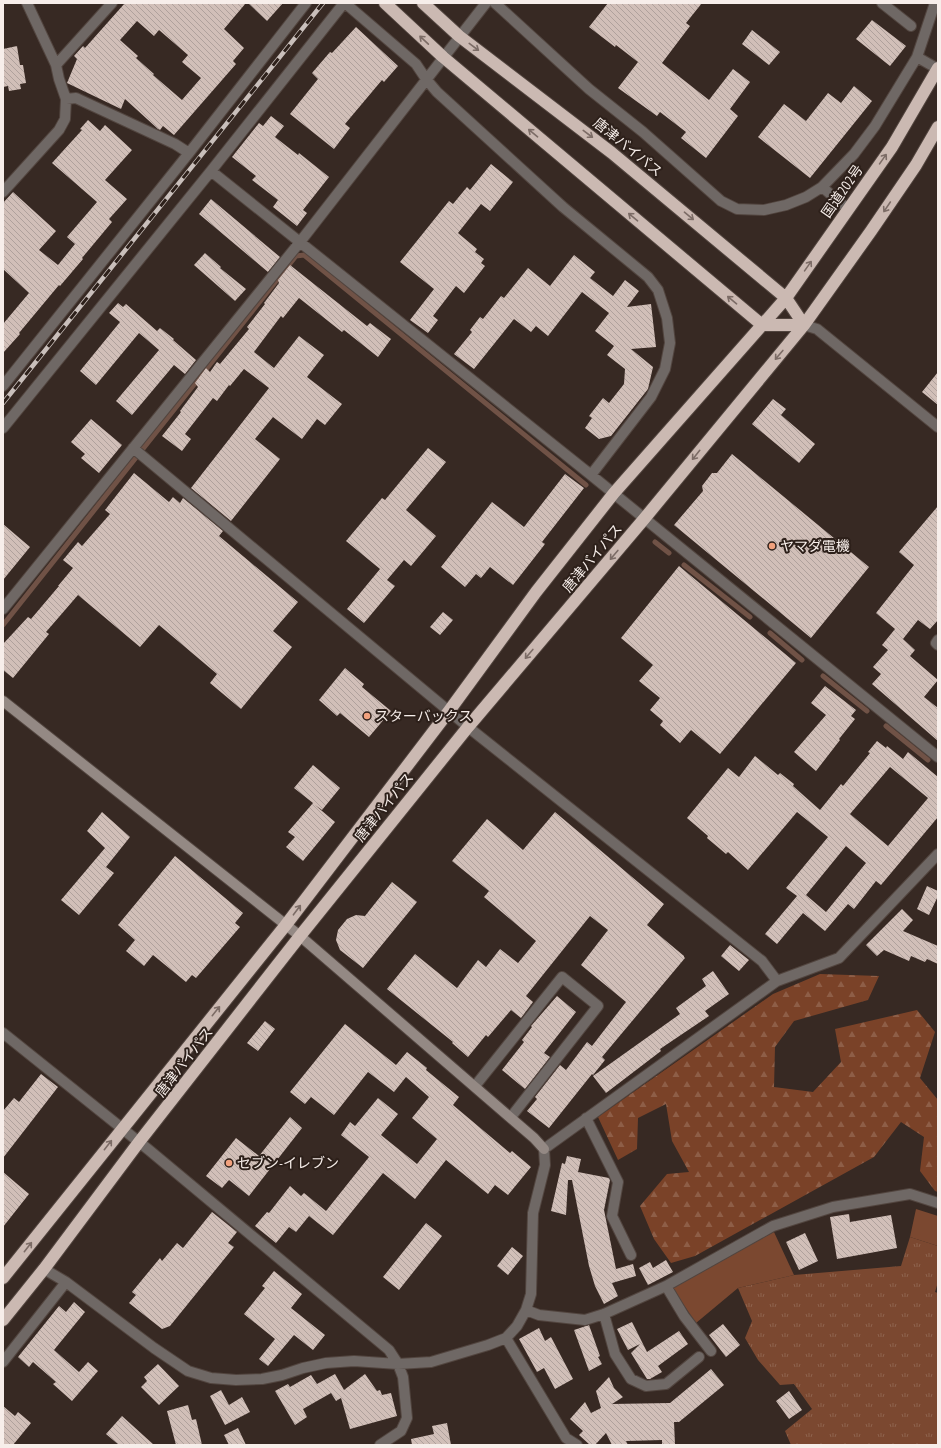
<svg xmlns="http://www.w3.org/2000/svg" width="941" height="1448" viewBox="0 0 941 1448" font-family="'PT Sans Narrow','Noto Sans JP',sans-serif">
	<defs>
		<pattern id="grass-tufts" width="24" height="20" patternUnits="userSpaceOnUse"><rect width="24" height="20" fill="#7b4830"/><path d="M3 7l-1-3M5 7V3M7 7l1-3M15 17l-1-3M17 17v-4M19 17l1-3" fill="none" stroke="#8e634e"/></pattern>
		<pattern id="forest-firs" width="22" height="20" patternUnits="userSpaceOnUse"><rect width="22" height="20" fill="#7a4228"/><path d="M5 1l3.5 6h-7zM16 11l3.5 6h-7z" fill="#8e5e47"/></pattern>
		<pattern id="building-back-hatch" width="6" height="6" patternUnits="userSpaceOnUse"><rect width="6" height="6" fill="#d1bfb8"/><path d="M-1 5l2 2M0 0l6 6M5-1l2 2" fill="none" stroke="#afa19c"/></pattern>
	</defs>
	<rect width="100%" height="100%" fill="#372923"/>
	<path fill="url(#grass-tufts)" d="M910,1237L938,1246V1282L935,1292L938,1293V1445H791L785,1431L812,1409L794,1384L780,1385L758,1360L745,1338L752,1321L738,1288L794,1275L901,1266Z"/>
	<path fill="url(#forest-firs)" d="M820,974L879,976L868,1000L794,1021L775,1047L774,1087L813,1092L841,1062L835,1029L917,1010L935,1032L920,1078L938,1100V1192L935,1191L920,1171L924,1137L901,1122L874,1157L695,1256L671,1263L654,1239L640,1206L667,1174L689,1172L672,1141L666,1104L638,1118L637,1149L618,1160L598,1117L773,994Z"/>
	<path fill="#7b4830" d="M916,1209L938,1216V1246L910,1237Z
		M774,1232L794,1275L738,1288L696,1323L673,1289L681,1281Z"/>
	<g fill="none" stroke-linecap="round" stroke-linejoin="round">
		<path stroke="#705246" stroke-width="5" d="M655,542L669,553
			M684,565L750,617
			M3,625L296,256L304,255L586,485
			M770,633L802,660
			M823,676L867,711
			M886,726L928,760"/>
	</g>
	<path fill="url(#building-back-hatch)" fill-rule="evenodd" d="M125,3H246L224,29L244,48L233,61L236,64L174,135L163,126L160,130L158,129L125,99L121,109L67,83L77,59L74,56L83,46L85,48ZM137,21L154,36L159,30L188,55L182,62L201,78L182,100L153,75L154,74L136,58L138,56L120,40Z
		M248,3H283L267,21Z
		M608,3H702L686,23L690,26L662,63L709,100L733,69L750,82L730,109L738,116L706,158L681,138L686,132L660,112L657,116L618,88L638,62L616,45L615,47L589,27Z
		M872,20L906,46L890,66L856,39Z
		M356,27L398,66L384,82L382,80L345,124L350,128L334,149L290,114L318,79L312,73L330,52L332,53Z
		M752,30L780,52L769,65L742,44Z
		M17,46L20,65H23L26,83L20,84L21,89L9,91L8,86L3,87V49Z
		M854,86L872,101L810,178L758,137L784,104L806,121L828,93L841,103Z
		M271,116L284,126L275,137L298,155L299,153L329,177L303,210L307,213L297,226L273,207L278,200L252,180L256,176L232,157L259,123L263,126Z
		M88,120L100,131L105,125L132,150L105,180L127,199L109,219L112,222L82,258L83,259L60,286L59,285L19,333L20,334L3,353V324L29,293L3,269V203L13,192L56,231L39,250L58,265L75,244L67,237L97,202L52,163L82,130L80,129Z
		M491,164L513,182L490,211L481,204L458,233L477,249L475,252L484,259L481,263L485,266L464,293L456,286L433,316L438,320L428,333L410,320L434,289L400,262L449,201L453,204L467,187L470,190Z
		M211,199L280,257L268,272L199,214Z
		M205,253L221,267L220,268L246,289L235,301L194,265Z
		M574,255L595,272L590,278L613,296L625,280L639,291L627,307L651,304L656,347L631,349L653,367L648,389L611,436L599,439L585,428L592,418L589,416L603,398L609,403L624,384L625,369L607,355L614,346L595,331L609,313L582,292L548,336L536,326L531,332L514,319L474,369L454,354L472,332L470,330L480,317L483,319L501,296L504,298L528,268L550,286Z
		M290,265L367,326L370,323L391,339L378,357L344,330L342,332L299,298L283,318L281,316L254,352L274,368L299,336L324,355L307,377L342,404L325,425L317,419L302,439L273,417L255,439L280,459L231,521L191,488L269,388L244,369L230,386L229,385L217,401L213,398L185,434L191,439L182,451L162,436L181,412L180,411L198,387L195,383L206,368L210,372L217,362L220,364L249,329L247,327L265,304L264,303L279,283L278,280Z
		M118,303L123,307L126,304L157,331L160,328L174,339L173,340L196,360L185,374L174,365L132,415L116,401L159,350L139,333L96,385L80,371L120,322L109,313Z
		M938,372V405L922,392Z
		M773,399L786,409L781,415L815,444L799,463L752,424Z
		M91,419L122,445L99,473L81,458L85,454L71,442Z
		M428,448L446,462L406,510L436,536L411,566L404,560L387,580L395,586L364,623L347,609L380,569L346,541L382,498L385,500Z
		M732,454L869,567L811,638L674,525L703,491L702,486L712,473H717Z
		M134,473L169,502L173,497L180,503L183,498L223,531L219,536L298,602L273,631L292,647L241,709L210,683L217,674L159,625L140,647L78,595L46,632L49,634L13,678L3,670V644L28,617L31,619L59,586H58L73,568L63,560L78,542L82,546L110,514L105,510Z
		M565,474L584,488L542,542L545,544L513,585L490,567L481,578L476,574L465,587L441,567L492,502L524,527Z
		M938,506V620L930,629L918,620L903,639L915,650L910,656L938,680L924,697L938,708V741L872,684L881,674L873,667L888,650L882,645L895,629L876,613L914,565L899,552Z
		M3,524L30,547L3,580Z
		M679,566L796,663L720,754L691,730L680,743L660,725L663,721L650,710L660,698L639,681L653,665L621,638Z
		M443,612L453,620L440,635L430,627Z
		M345,668L364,684L362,687L391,711L369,737L340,713L337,716L319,700Z
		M825,686L856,710L851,716L855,719L839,739L840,740L816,771L794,752L826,715L811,703Z
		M877,741L886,748L887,746L903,759L908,752L938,777V817L881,885L876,881L854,909L848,904L825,931L803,913L777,944L765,934L797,896L786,888L828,837L797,812L748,870L728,852L726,854L707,838L708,836L687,818L728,768L739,777L755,756L778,775L780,773L794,784L793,786L820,810L841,784L843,786L870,753L868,752ZM890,767L928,798L888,846L850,814ZM846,846L866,863L826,912L806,895Z
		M313,765L340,788L322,810L315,805L335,822L303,861L286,847L295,837L288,832L313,803L294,788Z
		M102,812L130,837L106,867L114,873L79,915L61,900L105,848L87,831Z
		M555,812L664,904L647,925L684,956V957L685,958L602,1057L605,1060L593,1075L592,1074L549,1128L527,1111L537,1099L535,1097L560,1065L566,1070L587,1042L592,1046L626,1002L581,965L608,930L590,916L526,996L533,1002L521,1018L511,1010L488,1037L486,1035L468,1057L452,1043L453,1042L387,989L415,954L457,988L478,960L486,967L500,949L518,963L536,941L484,897L489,891L452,861L487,819L523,850Z
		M175,856L243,913L235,923L240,927L196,978L192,975L186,982L153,955L144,966L126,951L135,940L118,925Z
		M392,882L417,902L363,968L340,950L336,940L338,930L347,919L356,915L365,916Z
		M927,886L938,891V896L929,915L917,909Z
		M902,909L913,920L903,931L938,946V964L927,959L925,962L911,956L909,961L884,950L877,956L866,945Z
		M730,945L749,960L739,971L721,956Z
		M713,971L729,994L705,1011L709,1016L660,1049L661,1051L606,1093L593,1076L680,1014L676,1008L706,986L702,979Z
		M557,996L576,1012L544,1053L550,1057L525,1089L502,1070L524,1042L522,1040L532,1027L531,1026Z
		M265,1021L275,1029L258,1051L247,1043Z
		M345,1024L396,1065L407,1052L427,1068L426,1070L459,1097L453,1105L510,1153L512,1151L531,1167L508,1195L495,1185L488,1194L446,1160L415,1199L383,1173L333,1235L309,1216L296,1232L289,1227L276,1243L255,1226L267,1212L269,1213L290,1186L301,1196L304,1193L326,1211L369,1157L341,1135L350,1122L355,1126L378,1098L398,1114L381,1135L417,1164L437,1139L412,1118L429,1097L406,1077L394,1092L368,1072L334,1115L311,1097L305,1104L290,1092Z
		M41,1074L58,1087L3,1158V1111L14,1098L19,1102Z
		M290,1117L302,1128L249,1196L229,1180L222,1188L206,1176L236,1138L259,1156Z
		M567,1156L581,1159L578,1172L609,1178L610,1180L604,1210L616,1269L633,1264L636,1276L612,1283L618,1296L604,1304L595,1286L589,1266L572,1180H568L566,1215L551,1211L562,1163L565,1164Z
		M3,1172L29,1194L3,1227Z
		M212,1212L237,1232L228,1243L234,1247L170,1326L162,1329L129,1303L136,1295L132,1292L160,1258L162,1261L177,1243L183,1248Z
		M849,1214L850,1222L891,1215L897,1248L837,1259L830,1217Z
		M426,1223L442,1236L399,1290L383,1277Z
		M805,1233L818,1261L799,1270L786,1242Z
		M512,1247L523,1256L508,1275L497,1266Z
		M666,1260L673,1272L648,1285L639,1268L650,1262L653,1268Z
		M274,1271L302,1294L291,1308L325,1335L313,1350L294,1335L268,1366L259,1359L275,1339L244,1314L265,1288L262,1286Z
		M74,1302L85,1312L54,1350L79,1372L88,1362L98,1371L72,1401L53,1384L56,1382L33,1362L29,1367L18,1357L59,1306L66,1312Z
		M632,1322L647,1352L679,1331L688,1344L658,1366L662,1372L650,1379H647L631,1353L640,1344L628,1350L617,1329Z
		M723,1324L740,1345L726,1357L709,1335Z
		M589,1325L600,1356L598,1357L602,1364L589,1371L574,1330Z
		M539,1328L545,1341L551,1337L573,1379L555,1389L544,1368L537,1372L519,1339Z
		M158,1364L179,1386L159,1405L141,1387L147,1381L144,1377Z
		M711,1369L724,1385L679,1422H674L675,1444L662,1445V1440L626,1441L628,1445H612L606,1433L595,1445H590L579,1435L583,1431L570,1419L585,1402L591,1413L601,1408L596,1391L609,1377L614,1388L623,1397L612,1404L670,1403Z
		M335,1374L344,1390L365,1374L377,1391L380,1390L382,1395L391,1393L397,1416L350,1429L341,1398L336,1401L331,1393L303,1409L307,1417L295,1425L275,1391L288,1384L290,1387L311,1375L317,1384Z
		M221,1390L229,1405L242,1397L250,1412L225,1425L210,1396Z
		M789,1391L802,1410L789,1419L776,1401Z
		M188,1405L192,1420L196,1419L202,1445H176L167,1411Z
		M3,1406L15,1416L18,1412L31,1423L13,1445H3Z
		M122,1416L154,1445H119L106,1434Z
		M447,1423L451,1445H412L411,1439L434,1434L432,1426Z
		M238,1428L246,1445H229L224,1435Z"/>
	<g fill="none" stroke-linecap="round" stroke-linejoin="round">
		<defs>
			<path id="street" d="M345,3L416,64L426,79L437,92L563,207L648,277L658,290L667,318L670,343L665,369L651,397L591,475
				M495,3L589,89L643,132L721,201L737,209L764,210L786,205L806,197L822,187L854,154L875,126L917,57L935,3
				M882,3L911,26
				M917,57L938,69
				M56,65L112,3
				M66,99L76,98L175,144L189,153
				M211,171L591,475L938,757
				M822,187L848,209
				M3,192L59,130L65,119L66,99L59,79L56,65L27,3
				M804,325L817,329L938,427
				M3,386L189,153L306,3
				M3,428L211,171L344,3
				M133,448L468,727L762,961L777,981
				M3,609L300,242L486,3
				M938,640L936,643L938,645
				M3,1033L149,1150L389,1350L398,1364L403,1377L407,1418L401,1431L380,1445
				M475,1086L562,977L598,1006L511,1117
				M586,1118L618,1182L612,1216L631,1255
				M44,1269L66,1282L154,1348L188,1371L211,1378L236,1380L262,1379L282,1375L303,1368L326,1363L354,1361L398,1364L431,1362L488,1345L506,1338L517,1326L526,1310L531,1294L533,1213L545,1165L544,1149L777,981L839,958L938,854
				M666,1286L684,1316L711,1351
				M526,1310L539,1315L585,1320L604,1314L666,1286L773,1226L833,1207L910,1194L938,1203
				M604,1314L615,1354L631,1379L646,1386L666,1384L699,1357
				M506,1338L566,1438L577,1445
				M3,1362L66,1282"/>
			<path id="secondary" d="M3,701L300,936L534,1138L544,1149"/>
			<path id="highway" d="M385,3L443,57L762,325H804
				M423,3L459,36L612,153L786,298L804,325
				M3,1278L285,926L449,711L536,592L614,493L786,298L892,147L938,68
				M3,1320L44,1269L139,1142L300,936L468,727L644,519L804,325L871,231L916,165L938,127"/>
		</defs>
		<use href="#street" stroke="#52453f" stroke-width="12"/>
		<use href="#secondary" stroke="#52453f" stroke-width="12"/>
		<use href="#highway" stroke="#52453f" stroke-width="14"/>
		<use href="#street" stroke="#6f6865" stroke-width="10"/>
		<use href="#secondary" stroke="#948984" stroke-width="10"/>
		<use href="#highway" stroke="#cbb9b2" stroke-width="12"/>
		<defs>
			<path id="rail" d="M3,403L323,3"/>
		</defs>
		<use href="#rail" stroke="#c9bfbb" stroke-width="4.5"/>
		<use href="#rail" stroke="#2d201a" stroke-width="3" stroke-dasharray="9" stroke-linecap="butt"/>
	</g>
	<defs><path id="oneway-shaft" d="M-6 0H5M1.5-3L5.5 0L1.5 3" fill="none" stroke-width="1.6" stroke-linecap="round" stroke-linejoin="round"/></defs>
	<g stroke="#7c6c66">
		<use href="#oneway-shaft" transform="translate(424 40) rotate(-137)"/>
		<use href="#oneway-shaft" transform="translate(474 47) rotate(37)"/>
		<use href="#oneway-shaft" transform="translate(533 133) rotate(-140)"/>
		<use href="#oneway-shaft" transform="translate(588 134) rotate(37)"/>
		<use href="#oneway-shaft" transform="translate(883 159) rotate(-55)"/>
		<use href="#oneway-shaft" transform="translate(887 207) rotate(124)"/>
		<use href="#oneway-shaft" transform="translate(689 216) rotate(40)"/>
		<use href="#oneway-shaft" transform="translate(633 217) rotate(-140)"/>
		<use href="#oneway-shaft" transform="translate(808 266) rotate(-55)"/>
		<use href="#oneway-shaft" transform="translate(732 300) rotate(-140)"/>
		<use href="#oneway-shaft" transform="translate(779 355) rotate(130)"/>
		<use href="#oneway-shaft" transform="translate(696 455) rotate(129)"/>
		<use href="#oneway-shaft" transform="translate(614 555) rotate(130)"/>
		<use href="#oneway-shaft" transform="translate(529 654) rotate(130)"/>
		<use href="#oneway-shaft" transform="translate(297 910) rotate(-53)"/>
		<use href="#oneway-shaft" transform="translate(216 1011) rotate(-51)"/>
		<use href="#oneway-shaft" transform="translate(108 1145) rotate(-52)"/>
		<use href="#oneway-shaft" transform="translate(28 1247) rotate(-52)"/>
	</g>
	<g fill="#f1a17d" stroke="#2d201a" stroke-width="1.5">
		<circle cx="772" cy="546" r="4"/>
		<circle cx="367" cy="716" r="4"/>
		<circle cx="229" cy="1163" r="4"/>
	</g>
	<g text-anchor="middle" stroke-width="4" stroke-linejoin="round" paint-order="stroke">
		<g font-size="14" fill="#f7eeea" stroke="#2d201a">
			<text transform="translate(628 147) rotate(39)" y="5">唐津バイパス</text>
			<text transform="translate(842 191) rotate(-55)" y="5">国道202号</text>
			<text transform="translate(592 558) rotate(-50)" y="5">唐津バイパス</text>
			<text transform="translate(384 807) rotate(-51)" y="5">唐津バイパス</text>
			<text transform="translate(184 1062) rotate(-52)" y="5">唐津バイパス</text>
		</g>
		<g font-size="14" fill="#f7eeea" stroke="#2d201a" text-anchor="start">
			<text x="780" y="551">ヤマダ電機</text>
			<text x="375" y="721">スターバックス</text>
			<text x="237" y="1168">セブン-イレブン</text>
		</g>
	</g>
	<rect width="941" height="1448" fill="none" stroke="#f7eeea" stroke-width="8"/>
</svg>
